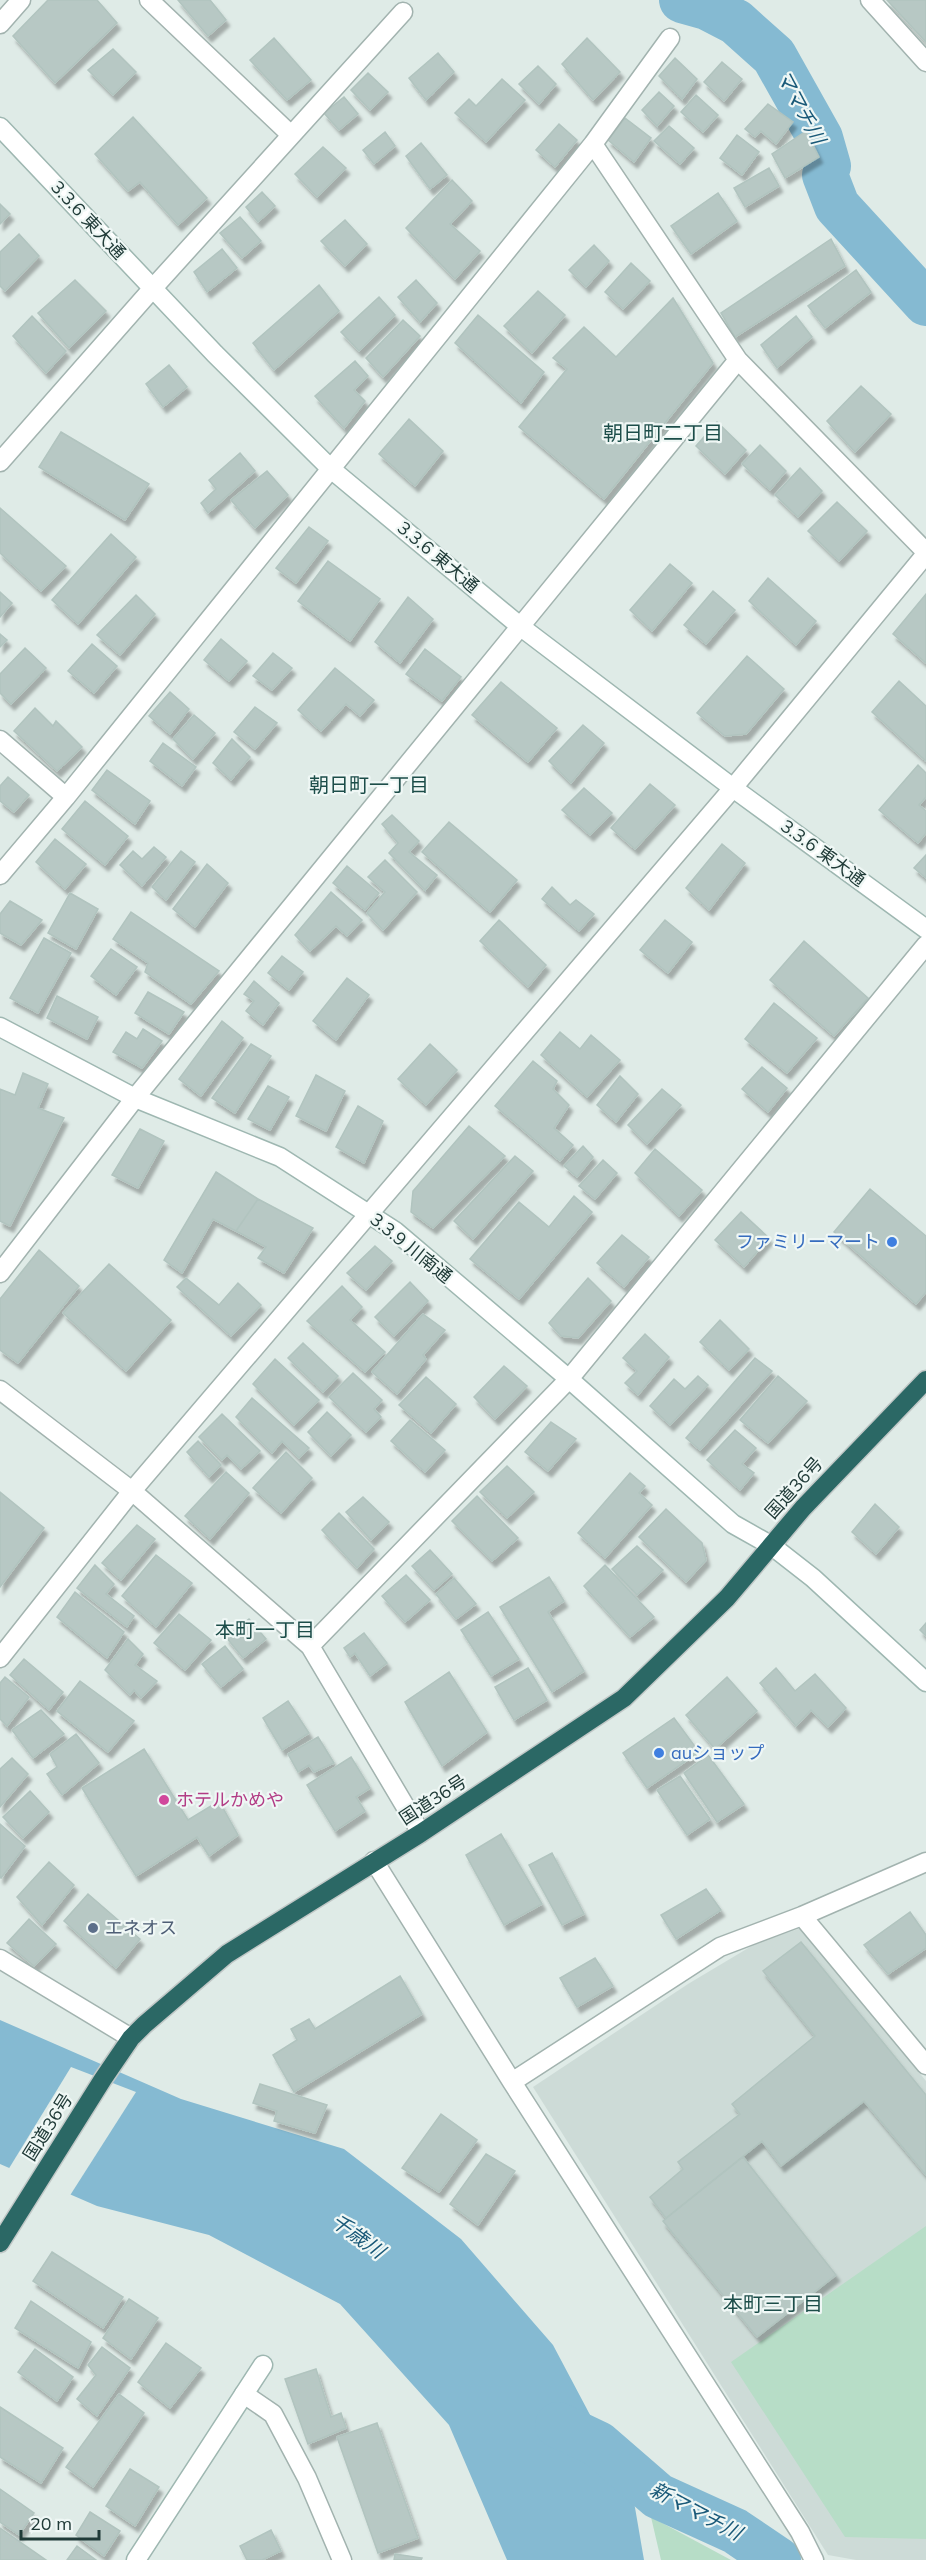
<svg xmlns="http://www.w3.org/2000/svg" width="926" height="2560" viewBox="0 0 926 2560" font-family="Mulish,'Noto Sans JP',sans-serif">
	<defs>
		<filter id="shadow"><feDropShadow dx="3.5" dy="6" stdDeviation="1.5" flood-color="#0004"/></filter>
	</defs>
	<rect width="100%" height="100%" fill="#dfebe7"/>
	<path fill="#cddbd7" d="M801,1928L926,2081V2560H856L828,2555L533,2087L688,1984L755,1944Z"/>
	<path fill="#b7ddc7" d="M926,2226V2539L845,2537L731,2362Z
		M651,2517L731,2560H661Z"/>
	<path fill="#85bad2" d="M0,2020L181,2099L344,2149L461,2239L553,2345L633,2496L644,2560H507L449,2425L340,2304L209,2235L97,2206L0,2164Z"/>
	<path fill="#dfebe7" d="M71,2067L136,2092L69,2197L8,2170Z"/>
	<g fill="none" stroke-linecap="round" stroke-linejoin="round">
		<path stroke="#85bad2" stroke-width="46" d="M682,0L707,7L736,22L774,56L820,138L828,166L825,175L837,206L926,303
			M558,2425L598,2444L658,2496L735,2531L778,2560"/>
	</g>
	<path fill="#b7c8c4" stroke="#b1c4bf" stroke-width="1.5" filter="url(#shadow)" d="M48,0H97L117,23L55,83L13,36Z
		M178,0H210L226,20L208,36Z
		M887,0H926V42Z
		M274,38L311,80L287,100L250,60Z
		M587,38L620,72L593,100L562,64Z
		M113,49L136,72L113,95L88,70Z
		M438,53L454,72L426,100L409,78Z
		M675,58L697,79L682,99L659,76Z
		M722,62L742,79L724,101L704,82Z
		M538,66L556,84L539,104L519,84Z
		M368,73L388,92L370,110L351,90Z
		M502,79L525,100L486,142L455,113L469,99L476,106Z
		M659,92L674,106L657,126L642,110Z
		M696,95L718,115L703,132L681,112Z
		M344,97L358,114L339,130L324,113Z
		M768,104L793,122L776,144L761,131L755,137L745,129Z
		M133,117L207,198L178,225L140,182L128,191L95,154Z
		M625,118L651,138L634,162L608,140Z
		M559,124L577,140L555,167L536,150Z
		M669,126L694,148L680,164L654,141Z
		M806,131L819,157L785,178L772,154Z
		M385,132L395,146L374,164L363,150Z
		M737,135L759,152L742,175L720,158Z
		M421,143L447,175L430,189L406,156Z
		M323,147L346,168L317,197L295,174Z
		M769,168L779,186L745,207L734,188Z
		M452,180L472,201L450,224L480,251L455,279L406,228Z
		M262,192L275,206L258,222L246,207Z
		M718,193L737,221L691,254L671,226Z
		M0,204L10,214L0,224Z
		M240,217L261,241L242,258L220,233Z
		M345,220L367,244L345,266L321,241Z
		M19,234L39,256L5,291L0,286V252Z
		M831,239L845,266L735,337L721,313Z
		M594,245L609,261L586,287L569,270Z
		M222,249L237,268L207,292L194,272Z
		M631,263L650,281L623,309L605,292Z
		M856,270L871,292L825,328L808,306Z
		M75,280L106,311L69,348L38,313Z
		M416,280L437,303L420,322L398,297Z
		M319,285L339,311L274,370L253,343Z
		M538,291L565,315L532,353L504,326Z
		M379,297L395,315L359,351L341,332Z
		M673,298L713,363L604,499L519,427L567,369L553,358L584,327L616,357Z
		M478,315L544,372L521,403L455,343Z
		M32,316L66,351L46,373L13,336Z
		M796,316L812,337L777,368L761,345Z
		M403,320L420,336L383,377L366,358Z
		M355,361L368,376L354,390L365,401L344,428L315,396Z
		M169,365L187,387L163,407L146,384Z
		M861,386L891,414L855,452L827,421Z
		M409,419L443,451L415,486L379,454Z
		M717,422L746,450L725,474L696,446Z
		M61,432L149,484L125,520L39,467Z
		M760,445L786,471L770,490L742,464Z
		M240,453L255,471L208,513L201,503L216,489L209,480Z
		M800,468L822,491L798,517L775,495Z
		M267,471L288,495L255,528L231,500Z
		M837,502L867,531L839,561L808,531Z
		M0,508L66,566L41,591L0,553Z
		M309,527L328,541L296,583L276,568Z
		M111,534L136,557L78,624L52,600Z
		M328,561L380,599L350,641L298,601Z
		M670,564L692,583L652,631L630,610Z
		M768,578L816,621L796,645L749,601Z
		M713,591L735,610L706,644L684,625Z
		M0,592L12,603L0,617Z
		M926,594V663L893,634Z
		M136,595L155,614L120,655L97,635Z
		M408,597L433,619L400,663L375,642Z
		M0,634L7,640L0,647Z
		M221,639L247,661L229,681L204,660Z
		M92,644L117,666L94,693L68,671Z
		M25,648L46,668L11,704L0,693V674Z
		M425,649L461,677L442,701L406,674Z
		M273,653L292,668L272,690L253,676Z
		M747,656L784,689L746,734L725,736L697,713Z
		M335,668L374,700L360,716L346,704L321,731L298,710Z
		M899,681L926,706V761L872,712Z
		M501,682L557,728L528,762L472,715Z
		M170,692L189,709L170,734L149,716Z
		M255,707L277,723L255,749L234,732Z
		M35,708L53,726L56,721L82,747L57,771L14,731Z
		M194,715L215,733L193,759L173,739Z
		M583,725L604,743L571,783L549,761Z
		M232,739L250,757L231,780L213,763Z
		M163,743L196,767L182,786L150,761Z
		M918,765L926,773V797L919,805L926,811V833L918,843L879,810Z
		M107,770L150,801L135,824L92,790Z
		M8,777L29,795L14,812L0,801V786Z
		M650,784L675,805L635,849L611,828Z
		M584,788L612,813L590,835L562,810Z
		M85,801L128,836L105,865L62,829Z
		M392,815L419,841L409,852L437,875L425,890L389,853L398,843L382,824Z
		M449,822L517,880L490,912L422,852Z
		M55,839L86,864L65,889L36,862Z
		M722,844L745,863L709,910L686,888Z
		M154,847L166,857L142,886L120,865L133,851L142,859Z
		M181,851L195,862L166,900L152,887Z
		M926,855V878L914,868Z
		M385,860L417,892L383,930L367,913L385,892L368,877Z
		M207,864L228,883L195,927L173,909Z
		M347,866L379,893L365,910L333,883Z
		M552,887L570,905L576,900L594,914L579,931L542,899Z
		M331,892L362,920L347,936L336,926L310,951L295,935Z
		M70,893L98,909L76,949L48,933Z
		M10,901L42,920L21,945L0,933V914Z
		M131,912L219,971L191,1004L145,972L148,963L113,939Z
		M499,920L546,965L528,987L480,941Z
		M665,920L692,942L668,973L640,950Z
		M44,938L71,953L38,1013L10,998Z
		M804,941L868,998L834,1036L770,980Z
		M111,949L137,967L116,995L91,976Z
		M282,956L303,972L289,990L268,973Z
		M347,978L369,995L336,1040L313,1021Z
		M254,981L279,1003L263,1025L246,1011L254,1001L244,994Z
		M148,992L184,1012L169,1034L135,1013Z
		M57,996L98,1017L87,1039L47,1018Z
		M774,1003L817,1038L787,1073L745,1039Z
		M222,1021L243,1038L201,1096L179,1079Z
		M143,1029L162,1041L142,1068L113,1052L126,1032L137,1039Z
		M560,1032L580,1049L591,1035L620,1060L587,1097L541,1055Z
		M251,1044L271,1056L235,1113L212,1098Z
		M430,1044L457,1070L426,1105L398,1079Z
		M533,1061L557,1081L553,1089L569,1105L554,1128L573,1145L560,1161L495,1106Z
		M762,1067L787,1088L768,1112L742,1089Z
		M23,1073L48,1084L38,1108L64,1118L10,1226L0,1221V1089L15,1095Z
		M316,1075L345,1091L326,1131L296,1116Z
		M620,1076L638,1094L616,1122L597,1105Z
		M268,1086L289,1097L270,1130L248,1119Z
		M662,1089L681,1105L647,1144L628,1125Z
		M358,1106L383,1121L364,1163L336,1147Z
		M469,1126L505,1156L433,1228L411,1212L413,1191Z
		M140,1129L164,1141L138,1188L112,1175Z
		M583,1146L593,1157L577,1177L564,1166Z
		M655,1149L702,1190L679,1216L635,1173Z
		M515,1156L533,1171L473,1239L454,1221Z
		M603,1160L617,1173L595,1199L579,1186Z
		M216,1172L258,1199L236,1231L213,1219L182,1273L164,1260Z
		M870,1189L926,1236V1292L916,1304L834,1232Z
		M574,1196L592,1212L519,1299L470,1259L519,1202L549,1227Z
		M258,1199L313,1228L284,1273L258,1258L266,1247L236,1231Z
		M741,1212L769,1238L744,1267L715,1240Z
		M622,1235L649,1257L624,1287L597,1263Z
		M375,1246L392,1261L366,1290L347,1273Z
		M39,1250L79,1286L18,1363L0,1350V1299Z
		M109,1264L171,1320L126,1371L63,1313Z
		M186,1278L219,1305L238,1283L261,1305L231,1336L177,1287Z
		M588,1278L611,1301L578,1338L561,1336L549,1323Z
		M410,1282L428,1301L394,1336L375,1317Z
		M342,1286L362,1307L350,1320L385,1352L365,1372L307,1321Z
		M423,1314L445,1330L423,1355L426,1359L397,1394L372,1372Z
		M720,1320L749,1349L729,1370L700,1342Z
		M645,1334L669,1357L638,1395L625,1383L637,1371L623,1358Z
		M303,1343L338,1376L323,1392L288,1358Z
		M755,1358L772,1371L700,1450L686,1438Z
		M275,1359L319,1400L294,1425L253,1384Z
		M504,1366L527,1386L495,1419L474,1397Z
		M353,1373L382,1400L374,1409L381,1417L366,1432L329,1397Z
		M698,1376L708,1385L670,1425L650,1406L674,1379L685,1389Z
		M778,1376L807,1401L768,1443L740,1420Z
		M426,1377L456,1404L431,1433L399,1405Z
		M252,1398L309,1448L299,1458L282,1441L272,1453L236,1417Z
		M327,1412L351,1435L331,1456L308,1432Z
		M222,1414L260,1451L241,1469L227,1455L222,1460L199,1437Z
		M410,1420L445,1450L425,1472L391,1441Z
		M551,1422L576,1439L548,1471L525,1452Z
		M735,1430L756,1448L742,1464L754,1473L740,1490L707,1460Z
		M198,1441L221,1465L209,1477L187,1452Z
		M286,1452L312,1478L281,1513L253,1488Z
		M507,1466L534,1492L507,1518L480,1492Z
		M226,1472L249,1493L210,1539L185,1516Z
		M630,1473L645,1486L639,1493L652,1505L605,1558L578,1533Z
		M0,1492L44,1528L0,1587Z
		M477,1496L518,1538L492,1561L452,1521Z
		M363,1497L389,1522L371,1540L346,1512Z
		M875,1504L899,1527L876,1554L852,1532Z
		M666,1509L702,1543L706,1560L686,1582L639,1537Z
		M339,1513L374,1549L357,1568L322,1530Z
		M137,1525L155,1539L121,1580L102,1563Z
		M637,1546L663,1570L637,1595L612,1569Z
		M430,1550L452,1574L434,1590L412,1566Z
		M156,1555L192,1583L156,1627L122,1596Z
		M95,1565L114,1584L106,1594L134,1616L127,1627L77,1588Z
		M605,1565L654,1617L630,1637L584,1586Z
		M406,1575L430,1600L405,1622L382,1596Z
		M549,1577L564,1601L548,1612L584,1671L552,1692L500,1607Z
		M454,1578L476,1604L456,1619L436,1594Z
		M75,1592L124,1632L107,1658L57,1617Z
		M488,1612L519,1659L491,1676L461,1630Z
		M179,1614L211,1640L185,1670L154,1643Z
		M249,1619L266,1639L243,1658L226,1637Z
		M926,1623V1636L920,1630Z
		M364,1633L387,1663L370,1676L355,1653L350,1657L344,1648Z
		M128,1639L143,1654L135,1665L157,1681L141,1698L134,1690L130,1695L105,1670Z
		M225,1646L243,1669L221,1687L202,1664Z
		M24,1659L63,1692L49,1710L10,1675Z
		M528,1668L547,1700L514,1720L495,1687Z
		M776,1668L795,1691L815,1674L846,1708L828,1727L811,1710L796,1726L760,1683Z
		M449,1672L487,1732L442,1766L405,1702Z
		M5,1677L29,1697L7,1726L0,1719V1683Z
		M727,1677L757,1711L715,1749L686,1715Z
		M80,1681L134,1721L108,1752L57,1711Z
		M288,1701L309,1733L282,1750L263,1718Z
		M41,1710L64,1734L33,1758L12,1730Z
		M674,1718L699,1752L647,1788L623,1753Z
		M76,1734L99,1763L62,1795L47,1774L57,1767L50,1754Z
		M318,1737L334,1763L314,1772L309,1765L298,1772L288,1754Z
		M144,1749L188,1820L219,1801L238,1835L209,1856L197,1837L136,1876L82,1788Z
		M708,1755L744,1804L717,1822L684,1773Z
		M351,1757L370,1788L356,1797L365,1811L335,1831L307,1785Z
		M12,1758L28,1774L0,1807V1769Z
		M680,1776L710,1819L687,1835L657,1790Z
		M30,1791L49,1812L23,1838L3,1817Z
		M0,1824L25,1846L1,1878L0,1877Z
		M501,1834L542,1904L504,1925L466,1855Z
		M552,1853L584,1914L562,1925L529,1865Z
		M49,1862L74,1885L42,1925L17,1897Z
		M706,1889L721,1910L676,1939L661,1915Z
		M88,1894L140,1939L116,1968L64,1921Z
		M910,1912L926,1935V1948L888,1974L864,1945Z
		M29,1919L56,1944L34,1966L7,1943Z
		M801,1942L926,2095V2175L864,2101L781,2166L762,2141L666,2218L650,2197L683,2169L678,2162L740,2114L732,2104L815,2036L763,1971Z
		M595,1958L613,1986L577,2007L560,1978Z
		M400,1976L422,2014L294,2092L273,2055L297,2040L291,2029L309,2019L315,2029Z
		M260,2084L327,2105L315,2133L274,2121L277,2111L253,2103Z
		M441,2114L477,2140L439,2192L402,2168Z
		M486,2154L515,2171L478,2225L450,2204Z
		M743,2157L836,2275L757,2337L663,2221Z
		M52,2252L123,2297L103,2328L33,2281Z
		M129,2299L158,2318L131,2359L103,2338Z
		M31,2301L91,2342L78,2368L15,2328Z
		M166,2343L201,2368L170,2408L138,2382Z
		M102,2347L130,2368L97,2416L77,2399L96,2375L88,2365Z
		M35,2349L73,2377L57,2401L18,2372Z
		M316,2369L331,2417L341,2413L346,2428L308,2444L285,2379Z
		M119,2394L144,2413L93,2487L66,2467Z
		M0,2407L63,2448L41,2483L0,2457Z
		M377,2423L418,2538L378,2553L337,2437Z
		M130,2469L159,2487L135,2526L106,2506Z
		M0,2489L34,2513L19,2535L0,2522Z
		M90,2512L120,2531L104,2556L76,2535Z
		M0,2528L46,2560H0Z
		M271,2530L281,2551L262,2560H247L240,2546Z
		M77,2546L96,2560H67Z
		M395,2554L422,2558L421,2560H394Z"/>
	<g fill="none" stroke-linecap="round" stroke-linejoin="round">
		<defs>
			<path id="street" d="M149,0L291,135
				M870,0L926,62
				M0,24L21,0
				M593,144L738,360L926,552
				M0,462L153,288L403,12
				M0,740L66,797
				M0,875L66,797L593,144L670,38
				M0,1273L135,1098L738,360
				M0,1390L132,1491L310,1646L421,1833
				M310,1646L569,1379L926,945
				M0,1658L132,1491L733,788L926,554
				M374,1861L512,2082L800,2532L814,2560
				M802,1916L926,2065
				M0,1959L131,2038
				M512,2082L720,1947L802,1916L926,1862
				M244,2394L273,2414L307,2478L342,2560"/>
			<path id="secondary" d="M0,127L215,354L331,469L521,627L733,788L926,929
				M0,1027L135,1098L280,1157L395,1231L569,1379L733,1524L772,1546L813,1578L926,1682
				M136,2560L263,2365"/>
			<path id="highway" d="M0,2243L103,2079L131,2038L144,2025L227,1954L421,1833L624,1698L727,1598L803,1508L926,1380"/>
		</defs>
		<use href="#street" stroke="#a2b3af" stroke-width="21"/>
		<use href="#secondary" stroke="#9eb7b1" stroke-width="21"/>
		<use href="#highway" stroke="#c1c8c7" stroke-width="21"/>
		<use href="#street" stroke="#fff" stroke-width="18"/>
		<use href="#secondary" stroke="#fff" stroke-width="18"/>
		<use href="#highway" stroke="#2b6865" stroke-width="18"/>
	</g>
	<g fill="#3f7fe0" stroke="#eff7f5" stroke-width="2">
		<circle cx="892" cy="1242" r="6"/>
		<circle cx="659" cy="1753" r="6"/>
	</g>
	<circle fill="#d1479c" stroke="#eff7f5" stroke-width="2" cx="164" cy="1800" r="6"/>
	<circle fill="#5c6f8a" stroke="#eff7f5" stroke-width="2" cx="93" cy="1928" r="6"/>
	<g text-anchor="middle" stroke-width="4.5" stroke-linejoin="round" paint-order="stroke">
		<g font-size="18" fill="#203b38" stroke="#eff7f5">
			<text transform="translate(88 220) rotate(47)" y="6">3.3.6 東大通</text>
			<text transform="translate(438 557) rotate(40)" y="6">3.3.6 東大通</text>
			<text transform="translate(823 853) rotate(36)" y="6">3.3.6 東大通</text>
			<text transform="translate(411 1248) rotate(39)" y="6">3.3.9 川南通</text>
			<text transform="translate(794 1488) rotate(-48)" y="6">国道36号</text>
			<text transform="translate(433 1800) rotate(-33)" y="6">国道36号</text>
			<text transform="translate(48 2127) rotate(-58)" y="6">国道36号</text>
		</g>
		<g font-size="18" fill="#366cbe" stroke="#eff7f5" text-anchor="end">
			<text x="880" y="1248">ファミリーマート</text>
			<text x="671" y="1759" text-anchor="start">auショップ</text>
		</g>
		<g font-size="18" fill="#b23c85" stroke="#eff7f5" text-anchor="start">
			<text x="176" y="1806">ホテルかめや</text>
		</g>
		<g font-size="18" fill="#4e5e75" stroke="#eff7f5" text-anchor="start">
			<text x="105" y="1934">エネオス</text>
		</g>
		<g font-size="20" font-style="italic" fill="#195978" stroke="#eff7f5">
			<text transform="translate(801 107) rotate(62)" y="7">ママチ川</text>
			<text transform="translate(358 2236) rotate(36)" y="7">千歳川</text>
			<text transform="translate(696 2511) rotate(28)" y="7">新ママチ川</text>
		</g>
		<g font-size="20" fill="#1c4d49" stroke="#eff7f5">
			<text x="663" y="440">朝日町二丁目</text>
			<text x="369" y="792">朝日町一丁目</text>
			<text x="265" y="1637">本町一丁目</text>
			<text x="773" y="2311">本町三丁目</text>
		</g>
	</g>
	<path d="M21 2530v9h78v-9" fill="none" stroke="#203b38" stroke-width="3"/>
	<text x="30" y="2530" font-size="18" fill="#203b38" stroke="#eff7f5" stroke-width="4.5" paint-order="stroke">20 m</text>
</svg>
